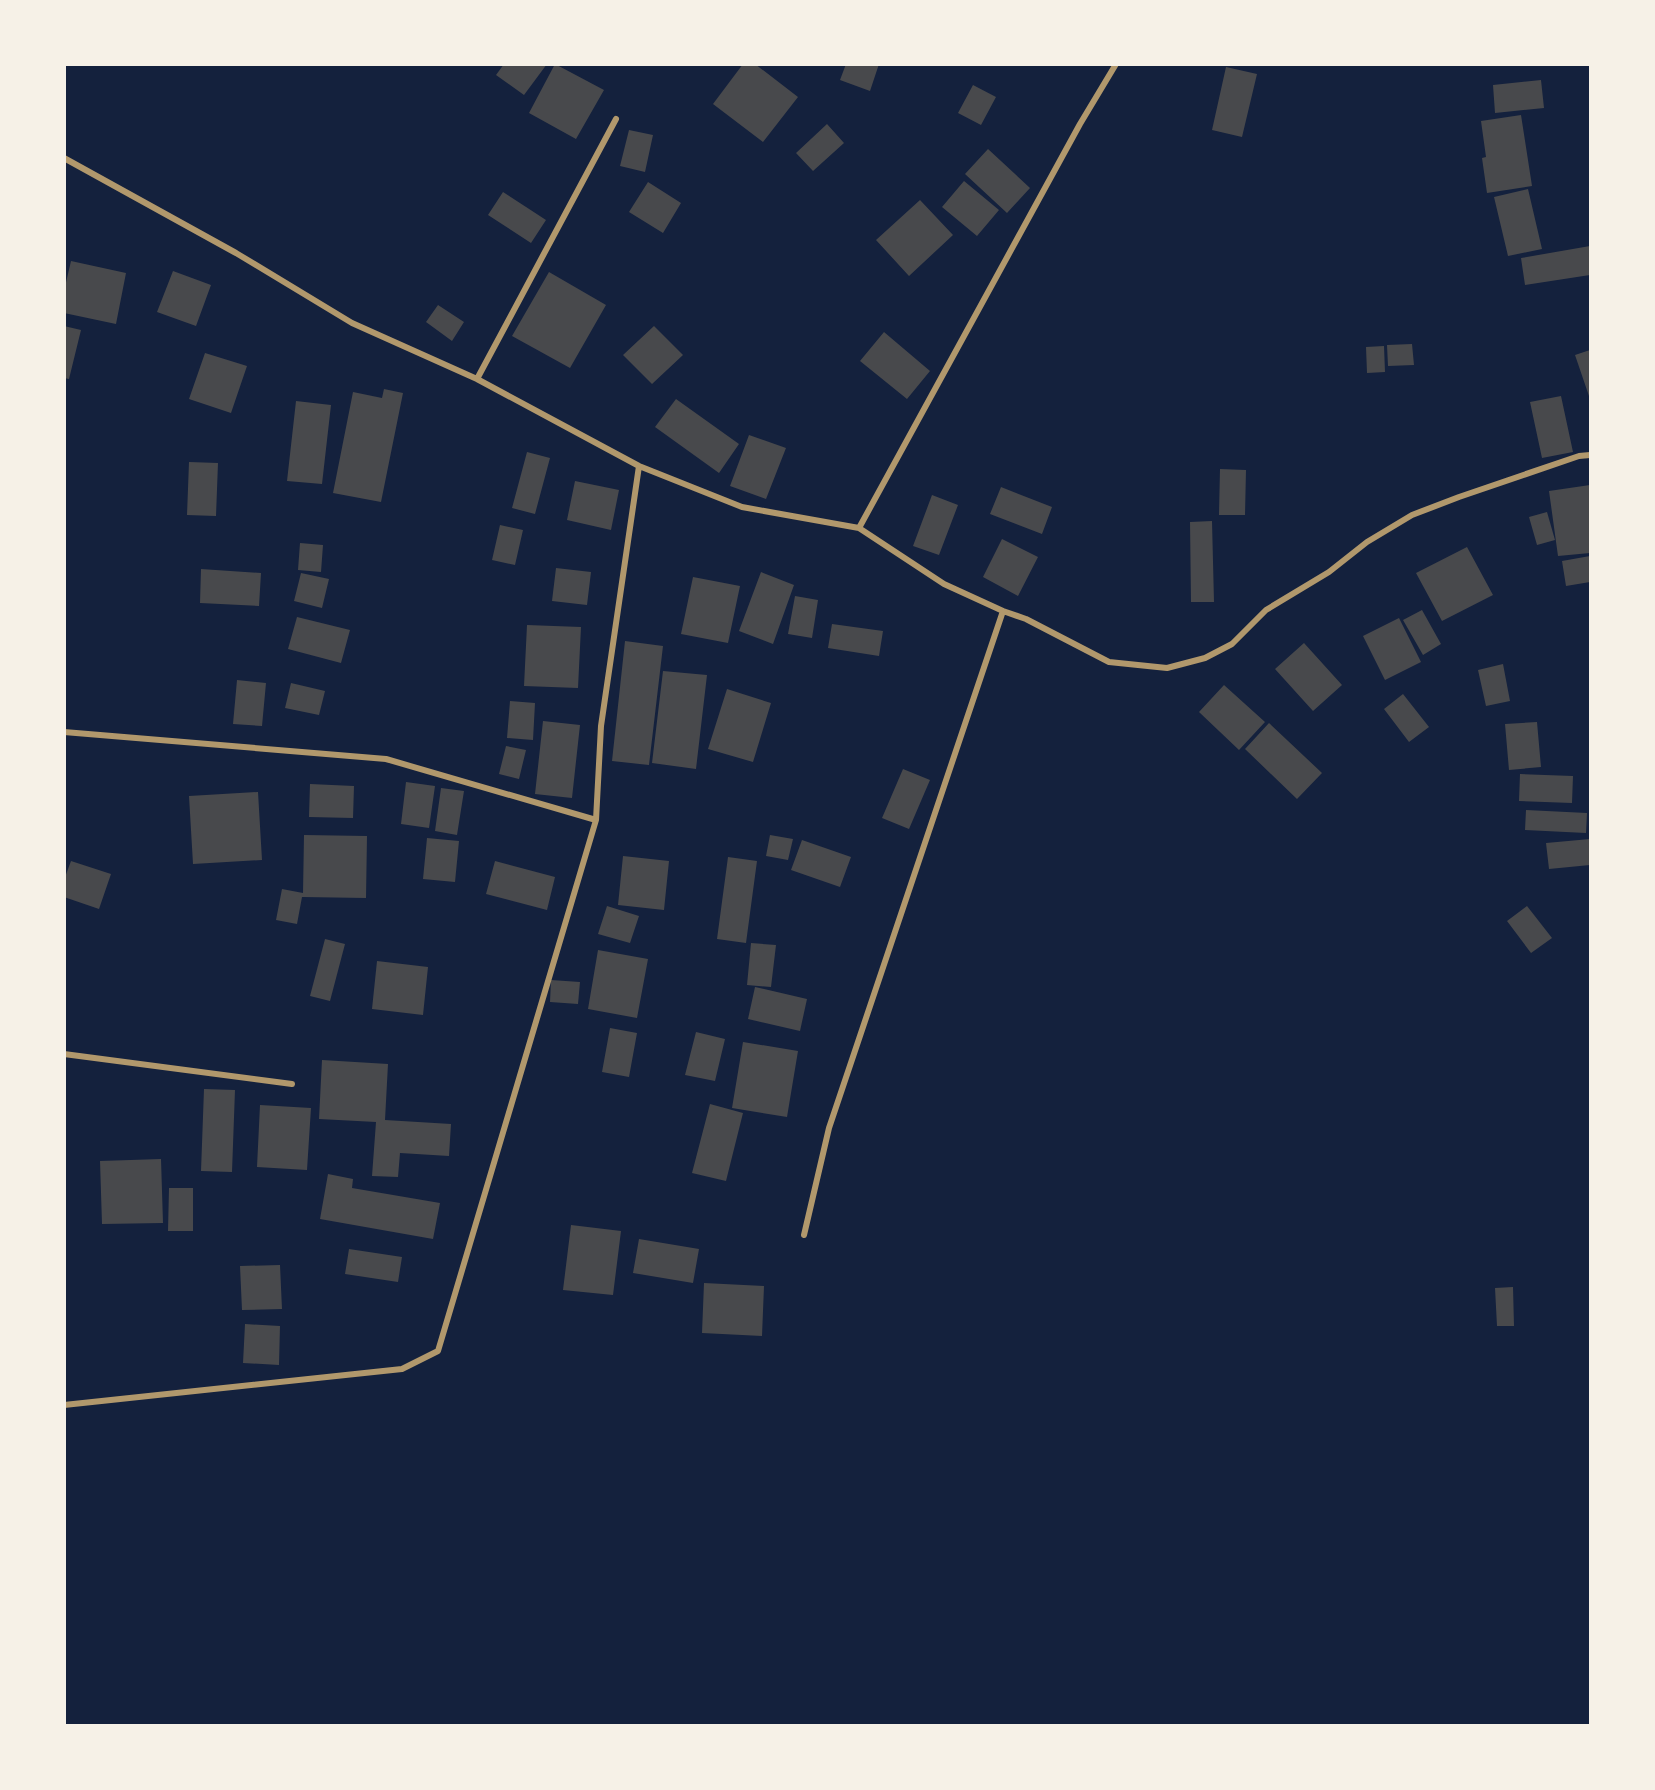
<svg xmlns="http://www.w3.org/2000/svg" width="1655" height="1790" viewBox="0 0 1655 1790" font-family="Quicksand,sans-serif">
	<rect width="100%" height="100%" fill="#14213d"/>
	<path fill="#48494c" d="M504,64H547L524,95L496,75Z
		M555,64L604,90L576,139L529,113Z
		M743,64H755L798,97L763,142L713,104Z
		M846,64H879L870,91L840,80Z
		M1226,67L1257,74L1242,137L1212,130Z
		M1541,80L1544,108L1495,113L1493,85Z
		M973,85L996,97L981,125L958,113Z
		M1521,115L1532,186L1487,193L1482,158L1486,157L1481,121Z
		M827,124L844,143L813,171L796,153Z
		M629,130L653,135L645,172L620,166Z
		M988,149L1030,188L1007,213L965,174Z
		M964,181L999,210L977,236L942,207Z
		M648,182L681,203L663,233L629,212Z
		M1528,189L1542,249L1508,256L1494,197Z
		M503,192L546,220L531,243L488,215Z
		M920,200L953,235L909,276L876,240Z
		M1590,246V275L1525,285L1521,258Z
		M71,261L126,273L116,324L64,313V291Z
		M173,271L211,285L196,326L157,312Z
		M549,272L606,305L570,368L512,336Z
		M438,305L464,322L452,341L426,322Z
		M64,326L81,330L69,379L64,378Z
		M654,326L683,355L652,384L623,355Z
		M884,332L930,371L907,399L860,361Z
		M1412,344L1414,365L1388,366L1387,345Z
		M1384,346L1385,372L1367,373L1366,347Z
		M1590,350V399L1575,355Z
		M205,353L247,366L231,413L189,399Z
		M384,389L403,393L381,502L333,493L353,392L382,398Z
		M1561,396L1573,452L1542,458L1530,402Z
		M676,399L739,444L719,473L655,427Z
		M296,401L331,405L322,484L287,481Z
		M749,435L786,448L766,499L730,486Z
		M527,452L550,458L535,514L512,508Z
		M189,462L218,463L216,516L187,515Z
		M1220,469L1246,470L1245,515H1219Z
		M575,481L619,490L611,530L567,520Z
		M1590,485V553L1558,556L1549,491Z
		M1001,487L1052,507L1042,534L990,514Z
		M932,495L958,505L939,555L913,546Z
		M1547,512L1555,540L1537,545L1529,517Z
		M1212,521L1214,602H1191L1190,522Z
		M500,525L523,530L515,565L492,560Z
		M1002,539L1038,557L1018,596L983,577Z
		M300,543L323,545L321,572L298,570Z
		M1467,547L1493,595L1442,621L1416,573Z
		M1590,556V582L1566,586L1562,561Z
		M556,568L591,572L587,605L552,601Z
		M201,569L261,573L259,606L200,603Z
		M761,572L794,585L773,644L739,631Z
		M301,573L329,579L322,608L294,601Z
		M693,577L740,586L728,643L681,634Z
		M795,596L818,600L812,638L788,634Z
		M1422,610L1441,644L1423,655L1403,620Z
		M297,617L350,630L341,663L288,649Z
		M1399,618L1421,662L1385,680L1363,636Z
		M832,624L883,631L879,656L828,648Z
		M527,625L581,627L578,688L524,686Z
		M625,641L663,646L649,765L612,761Z
		M1304,643L1342,685L1313,711L1275,669Z
		M1503,664L1510,701L1486,706L1478,670Z
		M663,671L707,675L696,769L652,763Z
		M237,680L266,683L262,726L233,724Z
		M291,683L325,691L319,715L285,708Z
		M1224,685L1265,722L1239,750L1199,712Z
		M727,689L771,703L753,762L708,749Z
		M1403,694L1429,727L1409,742L1384,709Z
		M510,701L535,703L533,740L507,738Z
		M543,721L580,725L572,798L535,794Z
		M1537,722L1541,767L1509,770L1505,724Z
		M1269,723L1322,773L1297,799L1245,749Z
		M506,746L526,750L519,779L499,774Z
		M903,769L930,780L909,829L882,818Z
		M1520,774L1573,776L1572,803L1519,801Z
		M406,782L435,786L429,828L401,824Z
		M310,784L354,786L353,818L309,817Z
		M441,788L464,791L457,835L435,831Z
		M258,792L262,860L193,864L189,796Z
		M1526,810L1587,813L1586,833L1525,830Z
		M304,835L367,836L366,898L302,897L297,924L276,920L282,889L303,893Z
		M770,835L793,839L788,860L766,856Z
		M427,838L459,841L455,882L423,879Z
		M1590,839V865L1549,869L1546,843Z
		M802,840L851,857L840,887L791,870Z
		M623,856L669,861L664,910L618,905Z
		M728,857L757,861L746,943L717,939Z
		M71,861L111,874L99,909L64,897V880Z
		M495,861L555,877L547,910L486,894Z
		M607,906L639,916L630,943L598,934Z
		M1527,906L1552,938L1531,953L1507,921Z
		M325,939L345,944L330,1001L310,996Z
		M751,943L776,945L771,987L747,985Z
		M598,950L648,959L637,1018L588,1009Z
		M377,961L428,967L423,1015L372,1009Z
		M551,980L580,982L578,1004L550,1002Z
		M755,987L807,999L800,1031L748,1019Z
		M610,1028L637,1033L629,1077L602,1072Z
		M696,1032L725,1039L715,1081L685,1075Z
		M743,1042L798,1051L787,1117L732,1108Z
		M322,1060L388,1064L385,1120L451,1124L449,1156L400,1153L398,1177L372,1176L376,1122L319,1119Z
		M204,1089L235,1090L232,1172L201,1171Z
		M710,1104L743,1113L726,1181L692,1173Z
		M260,1105L311,1108L307,1170L257,1167Z
		M161,1159L163,1223L102,1224L100,1161Z
		M328,1174L353,1179L352,1188L440,1203L433,1239L320,1219Z
		M169,1188H193V1231H168Z
		M571,1225L621,1231L613,1295L563,1290Z
		M639,1239L699,1249L693,1283L633,1273Z
		M349,1249L402,1257L398,1282L345,1274Z
		M280,1265L282,1309L242,1310L240,1266Z
		M704,1283L764,1286L762,1336L702,1333Z
		M1513,1287L1514,1326H1497L1495,1288Z
		M245,1324L280,1326L279,1365L243,1363Z"/>
	<g fill="none" stroke-linecap="round" stroke-linejoin="round">
		<path stroke="#b1986c" stroke-width="6" d="M64,158L236,253L352,323L477,379L639,466L742,507L859,528L944,584L1003,611L1026,619L1109,662L1167,668L1205,658L1232,644L1266,610L1329,572L1367,542L1412,515L1459,497L1579,456L1590,455
			M477,379L616,119
			M859,528L1080,124L1116,64
			M64,732L386,759L596,820
			M64,1054L292,1084
			M804,1235L829,1128L1003,611
			M64,1405L402,1369L438,1351L596,820L601,726L639,466"/>
	</g>
	<rect width="1655" height="1790" fill="none" stroke="#f6f1e7" stroke-width="132"/>
</svg>
